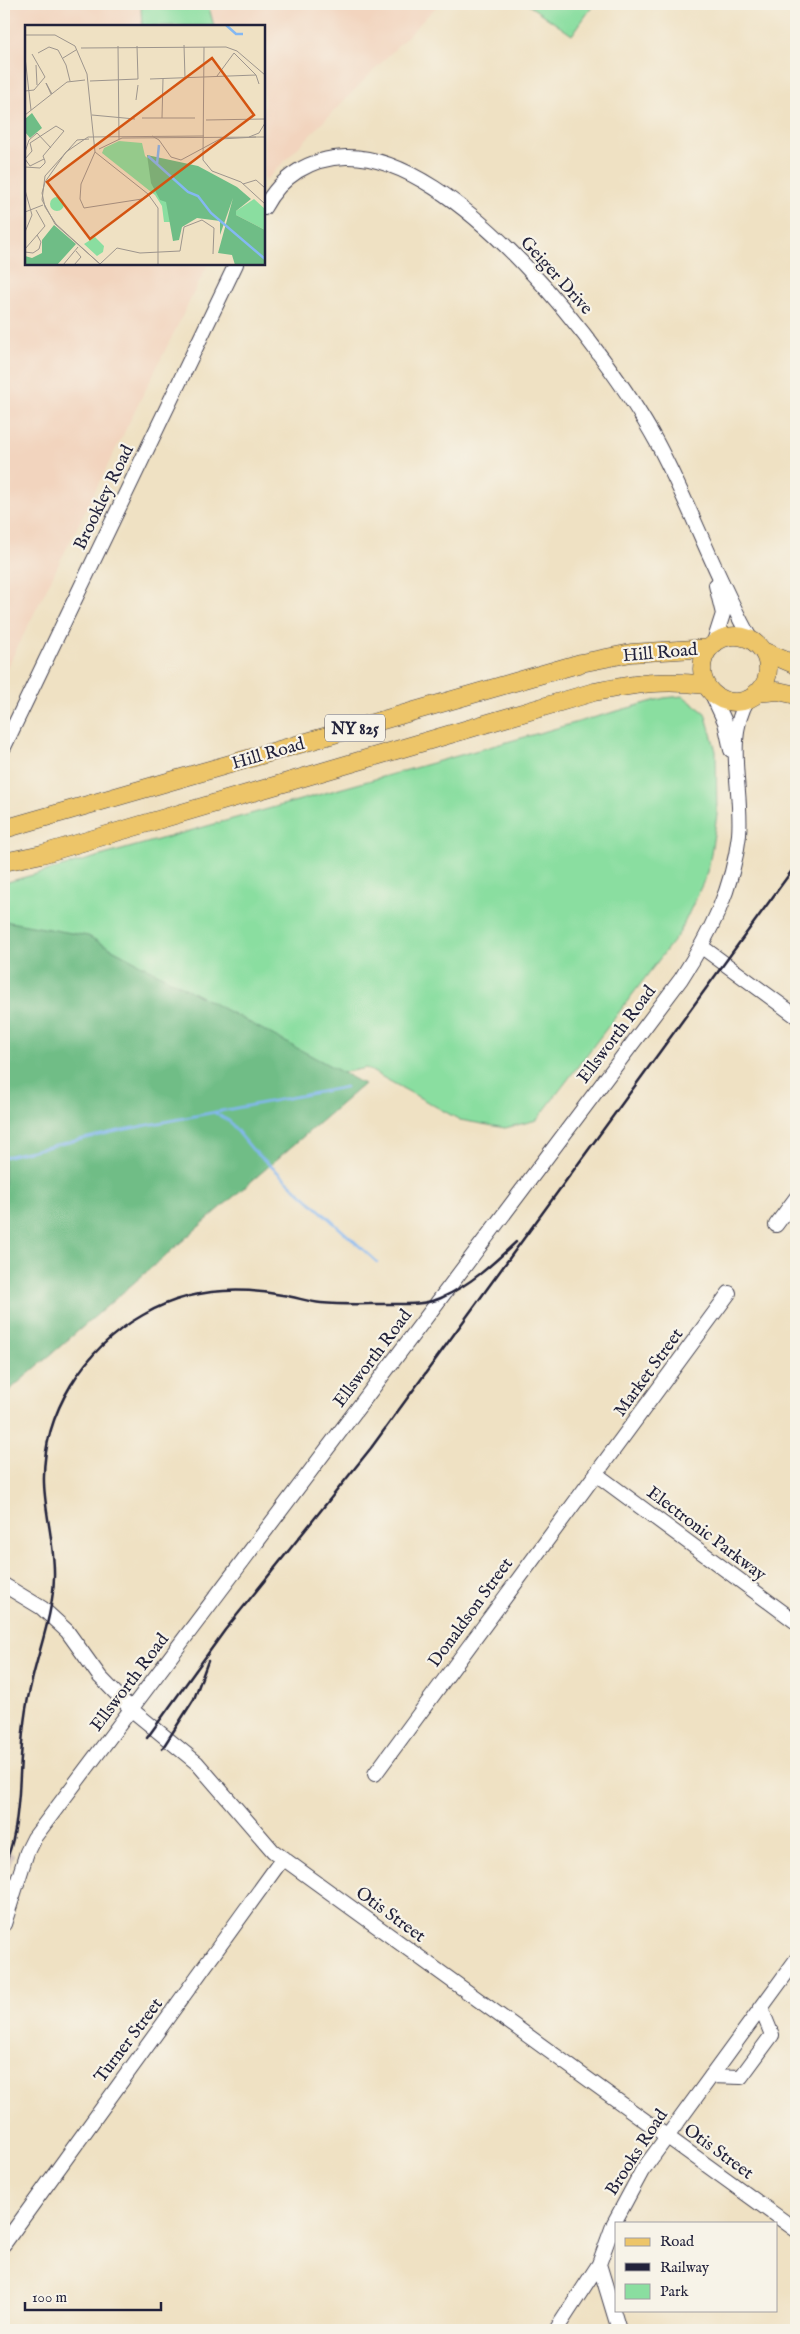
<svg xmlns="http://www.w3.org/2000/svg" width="800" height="2334" viewBox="0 0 800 2334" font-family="'IM FELL English',serif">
	<rect width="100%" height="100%" fill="#f7f3e8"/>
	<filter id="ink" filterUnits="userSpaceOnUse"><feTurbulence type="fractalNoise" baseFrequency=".02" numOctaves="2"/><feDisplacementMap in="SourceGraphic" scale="10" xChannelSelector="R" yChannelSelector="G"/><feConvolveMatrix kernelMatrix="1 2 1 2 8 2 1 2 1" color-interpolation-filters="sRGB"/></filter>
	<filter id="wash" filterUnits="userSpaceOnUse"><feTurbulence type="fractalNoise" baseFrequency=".0096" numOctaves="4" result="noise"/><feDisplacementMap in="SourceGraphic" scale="20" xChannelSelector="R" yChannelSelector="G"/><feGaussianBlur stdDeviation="1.12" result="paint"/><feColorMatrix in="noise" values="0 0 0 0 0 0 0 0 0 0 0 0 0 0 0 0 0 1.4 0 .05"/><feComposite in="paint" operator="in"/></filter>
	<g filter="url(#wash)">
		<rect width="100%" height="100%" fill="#efe1c3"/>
		<path fill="#f2d4be" d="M4,4H439L264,182V26H26V264H208L4,674Z"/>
		<path fill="#cfc0ba" d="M4,1847L14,1855L4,1882Z"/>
		<path fill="#8adea0" stroke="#56806e" d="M144,4H208L214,26H142L141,9Z
			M527,4H594L572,35Z
			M683,696L705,713L716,751L717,815L708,872L680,932L537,1120L505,1128L460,1120L366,1068L104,1120L4,1070V883L664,698Z"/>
		<path fill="#6fbd86" stroke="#487060" d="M4,921L88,936L364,1084L4,1395Z"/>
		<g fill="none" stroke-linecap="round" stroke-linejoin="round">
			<path stroke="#84b8f2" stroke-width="2.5" d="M215,1113L229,1121L252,1149L377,1262
				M4,1157L122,1130L346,1087"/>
		</g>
	</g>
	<g filter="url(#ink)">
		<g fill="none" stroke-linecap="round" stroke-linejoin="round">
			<defs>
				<path id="minor" d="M264,208C281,176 310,158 346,157C456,154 608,353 656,441C691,506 715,576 751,640
					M713,645L723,614L716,585
					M711,692L725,722L731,750
					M4,747L236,264
					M702,947L796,1016
					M776,1225L796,1198
					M596,1474L796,1622
					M4,1585L42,1608L67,1631L100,1677L132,1710L197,1763L273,1851L796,2230
					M375,1774L729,1293
					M4,1924L27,1852L34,1838L681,979C710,934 733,889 739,835C743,791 724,738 748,699
					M711,2076L741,2077L772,2035L761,2008
					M4,2244L283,1858
					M599,2264L619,2330
					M556,2330L599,2264L614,2223L642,2171L796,1960"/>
				<path id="major" d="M702 669a33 33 0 1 1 66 0a33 33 0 1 1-66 0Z
					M763,651L796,665
					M756,693L778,691L796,695
					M4,829L581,663L631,653L710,648
					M4,862L42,854L594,692C635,684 664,679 706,685"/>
			</defs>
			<use href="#minor" stroke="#413f4f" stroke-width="16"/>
			<use href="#major" stroke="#413f4f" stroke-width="19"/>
			<use href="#minor" stroke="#fff" stroke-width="14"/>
			<use href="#major" stroke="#edc569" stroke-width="18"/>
			<path stroke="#22223b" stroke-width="2.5" d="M147,1738L225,1630L371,1448L796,865
				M162,1749L194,1699L208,1661
				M4,1865C15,1843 17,1817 19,1793C21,1758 22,1722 30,1689C38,1651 53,1616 54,1577C55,1545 45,1514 44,1483C42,1414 84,1348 143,1315C186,1290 234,1286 282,1295C296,1297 308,1302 321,1303C343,1305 365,1304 386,1304C403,1304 426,1305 441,1298C470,1285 493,1264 516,1242"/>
		</g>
	</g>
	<g text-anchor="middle" stroke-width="4.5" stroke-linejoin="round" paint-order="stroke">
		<rect fill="#f7f3e8" stroke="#62616f" stroke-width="1" x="325" y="714.5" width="60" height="27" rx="4"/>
		<g font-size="16" font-weight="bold" fill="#22223b">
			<text x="355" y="734">NY 825</text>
		</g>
		<g font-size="18" fill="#22223b" stroke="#f7f3e8">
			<text transform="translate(557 275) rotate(48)" y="6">Geiger Drive</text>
			<text transform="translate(103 497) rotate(-64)" y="6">Brookley Road</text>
			<text transform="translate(660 652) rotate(-5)" y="6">Hill Road</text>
			<text transform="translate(268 753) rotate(-16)" y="6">Hill Road</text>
			<text transform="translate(616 1034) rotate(-53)" y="6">Ellsworth Road</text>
			<text transform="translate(372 1358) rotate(-53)" y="6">Ellsworth Road</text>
			<text transform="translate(648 1372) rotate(-54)" y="6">Market Street</text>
			<text transform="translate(707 1533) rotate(37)" y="6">Electronic Parkway</text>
			<text transform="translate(470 1612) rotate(-54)" y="6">Donaldson Street</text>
			<text transform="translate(129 1682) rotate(-53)" y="6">Ellsworth Road</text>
			<text transform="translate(391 1914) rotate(36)" y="6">Otis Street</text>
			<text transform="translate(128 2040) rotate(-53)" y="6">Turner Street</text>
			<text transform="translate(719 2151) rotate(36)" y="6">Otis Street</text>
			<text transform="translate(636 2152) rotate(-57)" y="6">Brooks Road</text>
		</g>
	</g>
	<g transform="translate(25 25)">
		<rect width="240" height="240" fill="#efe1c3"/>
		<path d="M94,116L117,118L120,131L138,147L153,197H139L137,181L130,170L77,128L79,123ZM25 179a7 7 0 1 1 14 0a7 7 0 1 1-14 0ZM229,174L240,184V205L211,190V186ZM70,212L79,221L78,227L72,231L59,219Z" fill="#8adea0"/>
		<path d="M7,88L17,103L5,113L0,107V94ZM122,130L173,141L212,162L226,174L211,186V190L240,205V240H210L207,230L193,228L208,173L195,210V196L172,193L157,202L154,215L148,216L141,177L135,175L126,158ZM29,200L51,219L32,240H0V231L7,233L17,228V215Z" fill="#6fbd86"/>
		<path fill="none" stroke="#84b8f2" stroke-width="2.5" d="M201,0L211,9H218M123,131L163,167L173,171L186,188L240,234M132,139L134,120"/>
		<path fill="none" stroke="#9d958d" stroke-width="1" d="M0,10H30L50,21L62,49L70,127L123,169L133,183V240M159,20L160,53M93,21L94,114M179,22L178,135L187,146L216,157L240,179M56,23L201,22L212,26L240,50M13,28L24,22L33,25L41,40L45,56M0,32L6,85M38,33L51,25M11,40L12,60M192,51L209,28L231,50M125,54L231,50L234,59M65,56L113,54L112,21M240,59V90M0,66L9,65L20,52L7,29M26,69L21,58L27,69M111,75L113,60M0,90L42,57L60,55M67,90L110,94M117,93H170M137,93L138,54M181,95L239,94M127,111L134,115L146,132L156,135L195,114L231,112M224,112L234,108L240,98M64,114L52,115L20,151L17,175L30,199L75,239L92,223L115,228L155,226L159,202L177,195L189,203L188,229M74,124L97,113L240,112M0,127L4,115L12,108L26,123M70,127L56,159L55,174L59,183L117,174L124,169M0,142L15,143L20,138V136L18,131L39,106L31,101L5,118L7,126L0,134L5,141L19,134M218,159L231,155L240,163M0,165L7,190L0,207M0,187L18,180M0,224L20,201L11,185M0,227L8,228L14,224L16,217L12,210M38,240L53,222M49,240L56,232L51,226M76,240L31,199L20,182L17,168L20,157L41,127L63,112L179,111"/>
		<path fill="#d45411" fill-opacity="0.15" stroke="#d45411" stroke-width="2.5" d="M187,33L229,90L65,214L22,157Z"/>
		<rect width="240" height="240" fill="none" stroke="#22223b" stroke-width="2.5"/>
	</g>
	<rect width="800" height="2334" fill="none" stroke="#f7f3e8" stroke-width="20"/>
	<rect x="615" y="2222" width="162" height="90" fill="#f7f3e8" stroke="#a29fa3"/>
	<rect x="625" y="2238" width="25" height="8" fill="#edc569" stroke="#a29fa3"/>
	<text x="660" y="2246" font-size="15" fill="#22223b">Road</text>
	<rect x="625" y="2263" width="25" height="8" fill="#22223b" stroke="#a29fa3"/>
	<text x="660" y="2272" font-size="15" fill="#22223b">Railway</text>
	<rect x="625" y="2284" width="25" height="15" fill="#8adea0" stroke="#a29fa3"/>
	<text x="660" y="2296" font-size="15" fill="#22223b">Park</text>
	<path d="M25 2302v8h136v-8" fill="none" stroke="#22223b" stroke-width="2.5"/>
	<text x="32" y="2302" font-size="15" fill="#22223b" stroke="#f7f3e8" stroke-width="4" paint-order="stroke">100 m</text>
</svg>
